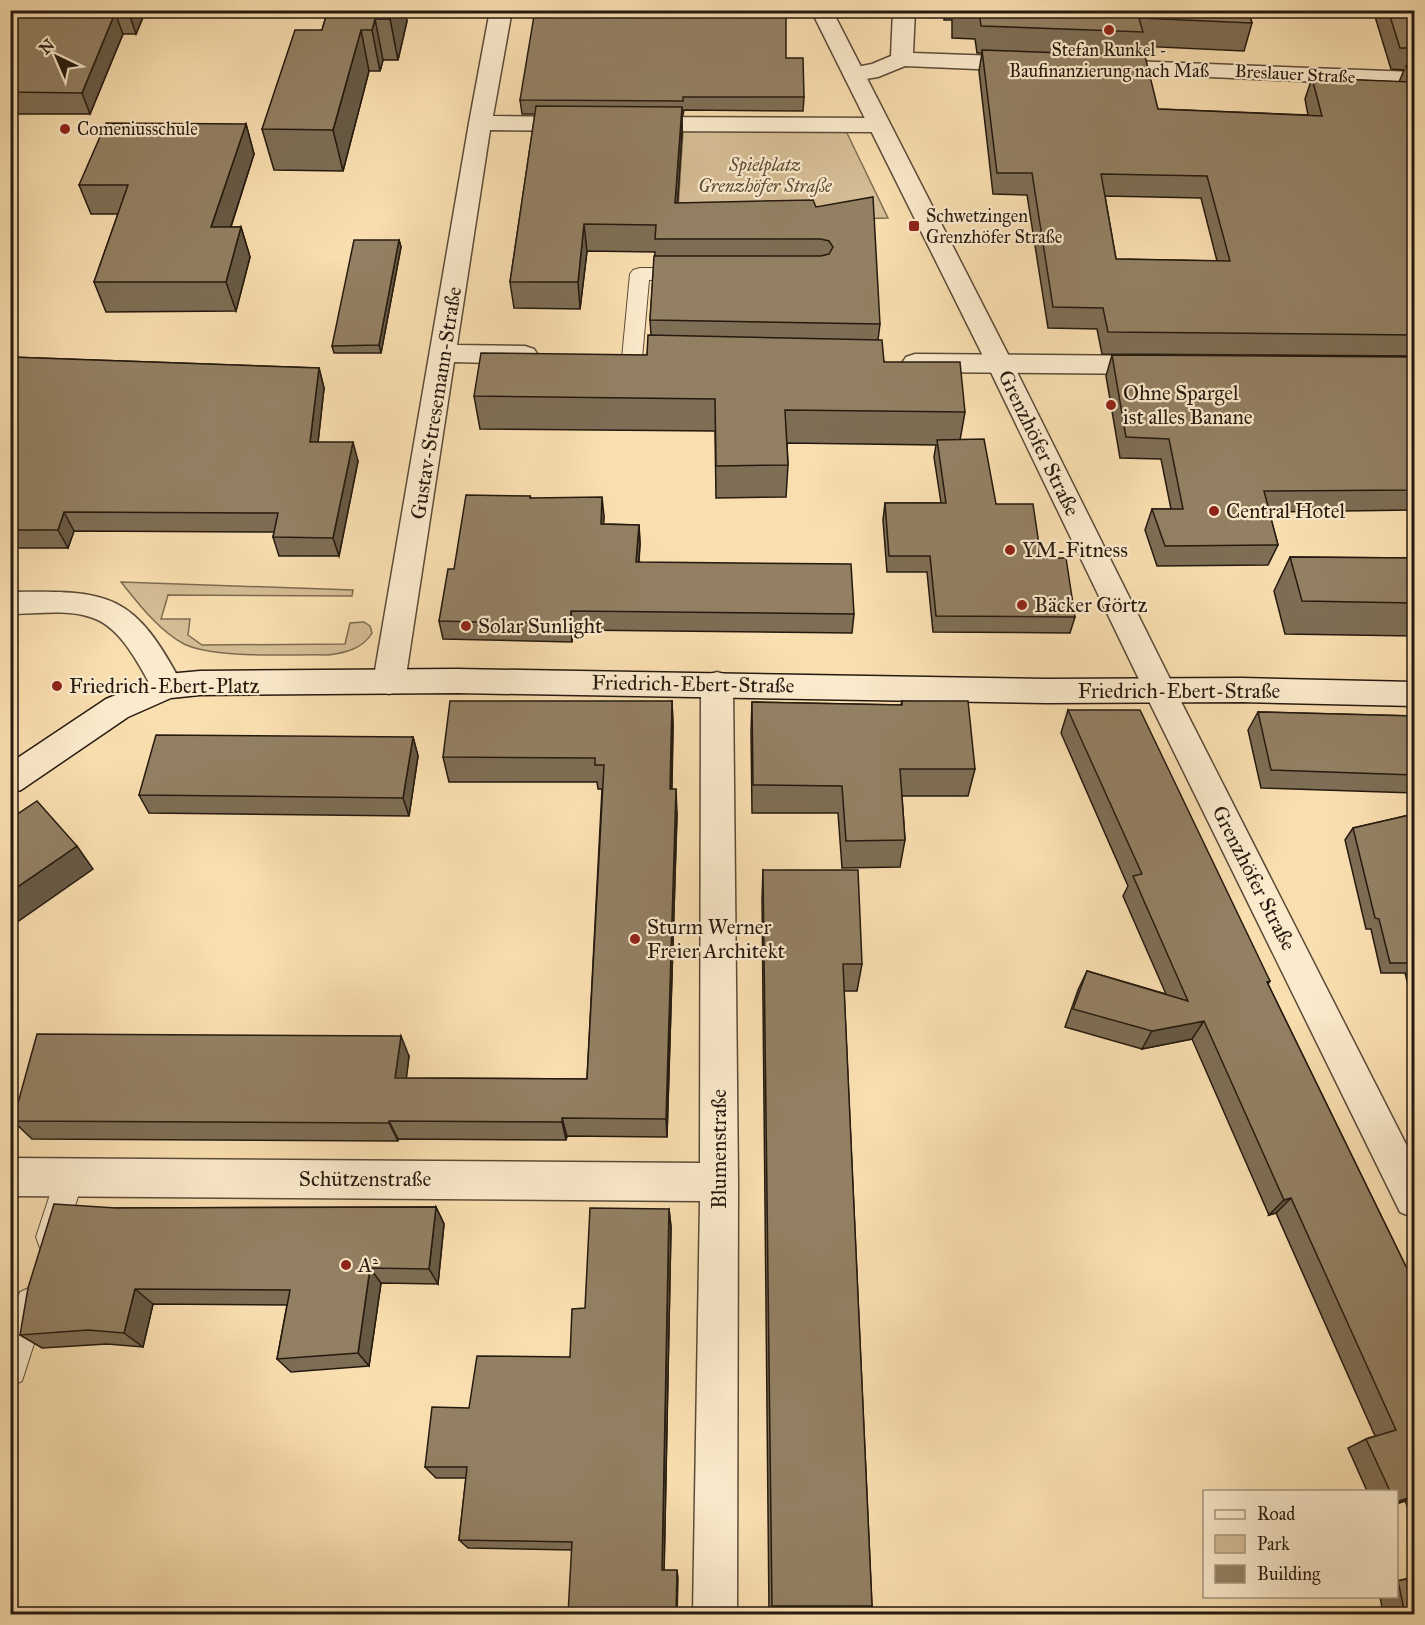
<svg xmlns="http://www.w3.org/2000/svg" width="1425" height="1625" viewBox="0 0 1425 1625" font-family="'IM FELL Great Primer',serif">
	<rect width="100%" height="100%" fill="#f9deb0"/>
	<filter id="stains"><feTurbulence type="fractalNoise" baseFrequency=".00333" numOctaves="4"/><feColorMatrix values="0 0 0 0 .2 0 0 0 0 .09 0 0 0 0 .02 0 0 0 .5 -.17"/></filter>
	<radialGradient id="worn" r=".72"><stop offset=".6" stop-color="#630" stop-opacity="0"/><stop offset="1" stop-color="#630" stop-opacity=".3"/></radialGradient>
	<path fill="#d5bd95" stroke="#7d6c52" stroke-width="1.5" d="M845,129L888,218L677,224L683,131Z
		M121,582L353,590L352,596L168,595L161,619H190L188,635L202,645L345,644L350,623L364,622L370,626L372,633C363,649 344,653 328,655C291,654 215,659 184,644C159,631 138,603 121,582Z"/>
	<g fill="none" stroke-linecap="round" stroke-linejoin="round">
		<defs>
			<path id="service" d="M640,268H688L695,270L698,274L695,278L649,280L642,358L639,363L632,365L625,363L622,358L630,274L633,270Z
				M69,1163L79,1167L84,1177L62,1248L51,1252L40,1248L36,1237L59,1167Z
				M31,1287L42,1292L47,1303L22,1381L11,1386L10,1319L20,1292Z"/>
			<path id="minor" d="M490,10H512L493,116L578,117L586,119L589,124L586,129L578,131L490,130L457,345L525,346L534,349L538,355L534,361L525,364L454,362L405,682L400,691L389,694L378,691L373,682L469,123Z
				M893,10H915L913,53L1026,57L1034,59L1037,64L1034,69L1026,71L905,66L878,77L854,81L846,79L843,74L846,69L872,64L891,56Z
				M1105,60L1414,72V86L1097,72L1094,67L1097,62Z
				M638,117L879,118L887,120L890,125L887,130L879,132L638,131L630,129L627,124L630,119Z
				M915,354L1155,356L1164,359L1168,365L1164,371L1155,374L915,372L906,369L902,363L906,357Z
				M10,592C111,590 134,593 183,686L178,695L167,698L156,695C141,669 122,626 90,617C66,609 36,614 10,614Z
				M717,672L728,675L733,684L738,1182L737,1614H693L700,1201L10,1196V1158L700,1163L701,684L706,675Z
				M1160,679L1171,682L1414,1160V1218L1400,1212L1144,691L1149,682Z"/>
			<path id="tertiary" d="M811,10H832L1013,364L1176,691L1171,700L1160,703L1149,700L987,364Z"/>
			<path id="secondary" d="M457,669L1047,679L1242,678L1414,682V706L1242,702L1047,703L457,693L200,695L171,698L128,717L21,790L10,793V763L106,699L167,674L200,671Z"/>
		</defs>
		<use href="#service" stroke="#5a4b37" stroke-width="2"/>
		<use href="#minor" stroke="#5a4b37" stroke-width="3"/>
		<use href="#tertiary" stroke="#5a4b37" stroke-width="3"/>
		<use href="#secondary" stroke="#251a0f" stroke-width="3"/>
		<use href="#service" fill="#fbeacc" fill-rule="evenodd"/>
		<use href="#minor" fill="#fbeacc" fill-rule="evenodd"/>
		<use href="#tertiary" fill="#fbeacc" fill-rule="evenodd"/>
		<use href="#secondary" fill="#fbeacc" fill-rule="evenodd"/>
	</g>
	<path fill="#7e6e55" stroke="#251a0f" stroke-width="1.5" fill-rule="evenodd" d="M10,10H146L136,34H123L90,114H10Z
		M328,10L407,21L398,60H383L380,71H369L343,171L274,170L262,129L322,30Z
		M944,10H1248L1252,23L1244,51L1139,46L1137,56L1158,109L1308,115L1305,99L1312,78L1399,82L1404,70L1391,69L1373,10H1414V356L1102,354L1097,329L1048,328L1027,195L993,194L979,71L982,53H977L975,39L952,38V20H944ZM1105,196L1201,198L1217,261L1116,259Z
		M786,58L804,97L803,111L684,110L683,115H682V133L677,203L816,207L880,324L878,340L884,362L965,412L960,440L996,504L1041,558L1075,617L1070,633L933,632L927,572H887L883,520L885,503H941L934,457L936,445L787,443L788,465L786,497L716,498L715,431L480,429L474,396L647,355L651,335L650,320L655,252L587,251L580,309L514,308L510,282L535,114H522L520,100Z
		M246,124L254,154L231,227H241L250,257L236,311L106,312L94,282L118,214H91L79,185Z
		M399,240L401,247L381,353H334L332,346Z
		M1112,355L1414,357V510L1269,512L1278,545L1268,565L1157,566L1145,530L1152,509H1171L1161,459L1120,458L1106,376Z
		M10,357L319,368L324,388L318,442L358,461L339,556H279L273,537L274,532L74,531L68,548H10Z
		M530,496L531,498L604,516L603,524L639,525L640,544L639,562L854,614L852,633L573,630L572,642L443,639L439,621L454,569Z
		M1290,557L1414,558V636L1285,634L1274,591Z
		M672,701L673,726L672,789L677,813L667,1137L567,1136L566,1140L398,1139V1141L32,1139L13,1121L409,1056L406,1078L587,1079L602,789H598L597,782H449L443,757Z
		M902,701L975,769L968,796H902L905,840L900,867L842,868L838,813H752L751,731L752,702L901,705Z
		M1068,710L1270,981L1268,984L1414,1283V1522L1405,1501L1396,1504V1491H1367L1348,1448L1366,1439L1375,1436L1276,1213L1269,1215L1192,1039L1142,1049L1065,1027L1078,990L1087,971L1166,994L1123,896L1128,886L1061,733Z
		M1258,712L1414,716V793L1261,788L1248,730Z
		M413,737L418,756L409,816L149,813L139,795Z
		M1414,814V1008L1405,973H1381L1371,929H1366L1345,840L1353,828Z
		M763,870L862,964L857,991H844L872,1606L866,1613H769L762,899Z
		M436,1207L444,1224L438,1284L381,1283L369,1366L291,1372L277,1359L287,1305L153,1304L143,1347L107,1344L42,1348L20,1335L116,1208Z
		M669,1209L671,1227L664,1570L678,1578L572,1550L468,1548L459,1540L466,1478H436L425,1467L469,1408L570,1357L585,1308Z
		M1414,1577V1614H1383L1380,1596H1396V1581Z"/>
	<path fill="#675a45" stroke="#251a0f" stroke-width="1.5" d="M130,10H146L136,34L129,13Z
		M393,10H406L407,21L398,60L390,19Z
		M115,13L123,34L90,114L82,93Z
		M375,19L383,60L380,71L372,30Z
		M361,30L369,71L343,171L333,130Z
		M682,107V133L676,229L675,203Z
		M246,124L254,154L221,257L211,227Z
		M584,224L587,251L580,309L578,282Z
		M241,227L250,257L236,311L226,282Z
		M399,240L401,247L381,353L379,345Z
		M319,368L324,388L316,461L310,442Z
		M353,442L358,461L339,556L333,538Z
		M602,497L604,516L603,543L601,524Z
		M64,512L74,531L68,548L58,530Z
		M639,525L640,544L637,581L636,562Z
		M571,611L573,630L572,642L570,624Z
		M10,630L18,642L10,659Z
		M672,701L673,726L671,813L670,789Z
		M413,737L418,756L409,816L403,798Z
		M676,789L677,813L667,1137L666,1119Z
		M77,846L93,869L10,927V892Z
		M1204,1021L1192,1039L1142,1049L1152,1031Z
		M401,1036L409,1056L404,1098L395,1078Z
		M562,1118L567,1136L566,1140L562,1122Z
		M389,1121L398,1139V1141L389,1123Z
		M1291,1198L1276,1213L1269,1215L1284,1200Z
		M436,1207L444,1224L438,1284L429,1269Z
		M669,1209L671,1227L664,1578L662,1570Z
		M370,1268L381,1283L369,1366L358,1353Z
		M135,1289L153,1304L143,1347L124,1333Z
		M1414,1496V1498L1396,1504V1502Z
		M677,1570L678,1578L677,1614H676Z"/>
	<path fill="#938063" stroke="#251a0f" stroke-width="1.5" fill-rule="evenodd" d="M10,10H130L129,13H115L82,93L10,92Z
		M328,10H393L390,19H375L372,30H361L333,130L262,129L295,30H322Z
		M535,10L786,11V58H803L804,97H683V101L520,100Z
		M956,10H1248L1252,23L1139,18L1143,32L981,26L979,12Z
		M1388,10H1414V48H1400Z
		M982,50L1145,56L1158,109L1322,116L1312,78L1411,82L1406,66L1414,67V335L1108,332L1103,308L1053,307L1032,173H997ZM1101,174L1207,176L1230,261L1116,259Z
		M536,106L682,107L675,203L813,200L816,207L873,197L880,324L650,320L654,256H821L829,254L833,247L829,241L821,239H655L656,225L584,224L578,282H510Z
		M106,123L246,124L211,227H241L226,282H94L128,185H79Z
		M354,240H399L379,345L332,346Z
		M648,335L882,340L884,362H960L965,412L785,410L788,465L716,466L715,399L474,396L481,353L647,355Z
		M1112,355L1414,357V490L1264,491L1278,545L1165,546L1152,509H1183L1169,439L1126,437Z
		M10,357L319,368L310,442H353L333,538L273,537L278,513L64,512L58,530H10Z
		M984,439L996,504H1033L1041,558H1066L1075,617L936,616L930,556H889L885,503H946L937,440Z
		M466,495L530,496V498L602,497L601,524L639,525L636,562L851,564L854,614L571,611L570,624L439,621L448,569H454Z
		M1290,557L1414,558V603L1302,601Z
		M450,701H672L670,789H676L666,1119L562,1118V1122L389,1121V1123L13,1121L37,1034L401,1036L395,1078L587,1079L604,765H595V758L443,757Z
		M902,701H968L975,769H900L905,840L846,841L842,786L753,785L752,702L902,705Z
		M1068,710H1140L1270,981L1267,982L1414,1283V1496L1396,1502V1491H1390L1366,1439L1396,1430L1291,1198L1284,1200L1204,1021L1152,1031L1073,1009L1087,971L1188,1001L1133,876L1142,874Z
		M1258,712L1414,716V775L1271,770Z
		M156,735L413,737L403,798L139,795Z
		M37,801L77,846L10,892V819Z
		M1414,814V965V963H1390L1379,919L1375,918L1353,828Z
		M763,870H858L862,964H843L872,1606H772Z
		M54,1204L116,1208L436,1207L429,1269L370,1268L358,1353L277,1359L290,1290L135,1289L124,1333L88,1330L20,1335L28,1288Z
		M590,1208L669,1209L662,1570H677L676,1614H568L572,1542L459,1540L467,1467H425L432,1407L469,1408L477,1356L570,1357L572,1309L585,1308Z
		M1414,1577V1614H1405L1398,1581Z"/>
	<g fill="#8f2418" stroke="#fbeacc" stroke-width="2">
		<circle cx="1109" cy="30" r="6"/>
		<circle cx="65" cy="129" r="6"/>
		<rect x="908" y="220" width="12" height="12" rx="3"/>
		<circle cx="1111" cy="405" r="6"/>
		<circle cx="1214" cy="511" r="6"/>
		<circle cx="1010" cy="550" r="6"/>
		<circle cx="1022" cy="605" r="6"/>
		<circle cx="466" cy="626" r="6"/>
		<circle cx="57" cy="686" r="6"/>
		<circle cx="635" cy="939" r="6"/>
		<circle cx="346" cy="1265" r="6"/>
	</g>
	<g text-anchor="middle" stroke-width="4.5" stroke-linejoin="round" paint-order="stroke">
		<g font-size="18" fill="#251a0f" stroke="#fbeacc" text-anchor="start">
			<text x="1109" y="56" text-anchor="middle">Stefan Runkel -<tspan x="1109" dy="21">Baufinanzierung nach Maß</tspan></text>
			<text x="77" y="135">Comeniusschule</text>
			<text x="926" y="222">Schwetzingen<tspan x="926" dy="21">Grenzhöfer Straße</tspan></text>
		</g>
		<g font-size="18" fill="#251a0f" stroke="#fbeacc">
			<text transform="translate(1295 74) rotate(3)" y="6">Breslauer Straße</text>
		</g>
		<g font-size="18" font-style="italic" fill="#5a4b37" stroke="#fbeacc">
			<text x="765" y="171">Spielplatz<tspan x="765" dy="21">Grenzhöfer Straße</tspan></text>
		</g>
		<g font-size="21" fill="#251a0f" stroke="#fbeacc" text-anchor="start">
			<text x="1123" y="400">Ohne Spargel<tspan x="1123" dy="24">ist alles Banane</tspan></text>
			<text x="1226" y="518">Central Hotel</text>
			<text x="1022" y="557">YM-Fitness</text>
			<text x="1034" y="612">Bäcker Görtz</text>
			<text x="478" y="633">Solar Sunlight</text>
			<text x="69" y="693">Friedrich-Ebert-Platz</text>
			<text x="647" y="934">Sturm Werner<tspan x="647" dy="24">Freier Architekt</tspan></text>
			<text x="358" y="1272">A²</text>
		</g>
		<g font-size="21" fill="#251a0f" stroke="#fbeacc">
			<text transform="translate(436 403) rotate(-81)" y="7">Gustav-Stresemann-Straße</text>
			<text transform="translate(1039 443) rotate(64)" y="7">Grenzhöfer Straße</text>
			<text transform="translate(693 684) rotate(1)" y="7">Friedrich-Ebert-Straße</text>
			<text x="1179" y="698">Friedrich-Ebert-Straße</text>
			<text transform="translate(1254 878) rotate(63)" y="7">Grenzhöfer Straße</text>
			<text transform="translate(719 1149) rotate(-90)" y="7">Blumenstraße</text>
			<text x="365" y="1186">Schützenstraße</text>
		</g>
	</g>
	<rect width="1425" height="1625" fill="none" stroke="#f9deb0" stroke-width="36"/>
	<rect x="12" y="12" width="1401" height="1601" fill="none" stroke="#251a0f" stroke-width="3"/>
	<rect x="18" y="18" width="1389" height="1589" fill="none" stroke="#251a0f" stroke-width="1.5"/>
	<rect x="1203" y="1490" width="195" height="108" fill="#fbeacc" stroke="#a59780" stroke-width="1.5"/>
	<rect x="1215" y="1510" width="30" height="9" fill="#fbeacc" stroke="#a59780" stroke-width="1.5"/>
	<text x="1257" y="1520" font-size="18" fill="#251a0f">Road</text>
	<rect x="1215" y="1535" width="30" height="18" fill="#d5bd95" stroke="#a59780" stroke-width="1.5"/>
	<text x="1257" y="1550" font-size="18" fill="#251a0f">Park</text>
	<rect x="1215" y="1565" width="30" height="18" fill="#938063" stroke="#a59780" stroke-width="1.5"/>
	<text x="1257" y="1580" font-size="18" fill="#251a0f">Building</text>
	<g transform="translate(57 57) rotate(316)" stroke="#fbeacc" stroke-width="4.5" paint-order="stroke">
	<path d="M0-4.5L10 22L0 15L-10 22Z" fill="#251a0f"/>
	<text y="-9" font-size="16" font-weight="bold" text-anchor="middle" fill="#251a0f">N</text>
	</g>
	<rect width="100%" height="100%" filter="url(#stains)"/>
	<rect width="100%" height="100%" fill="url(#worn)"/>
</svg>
